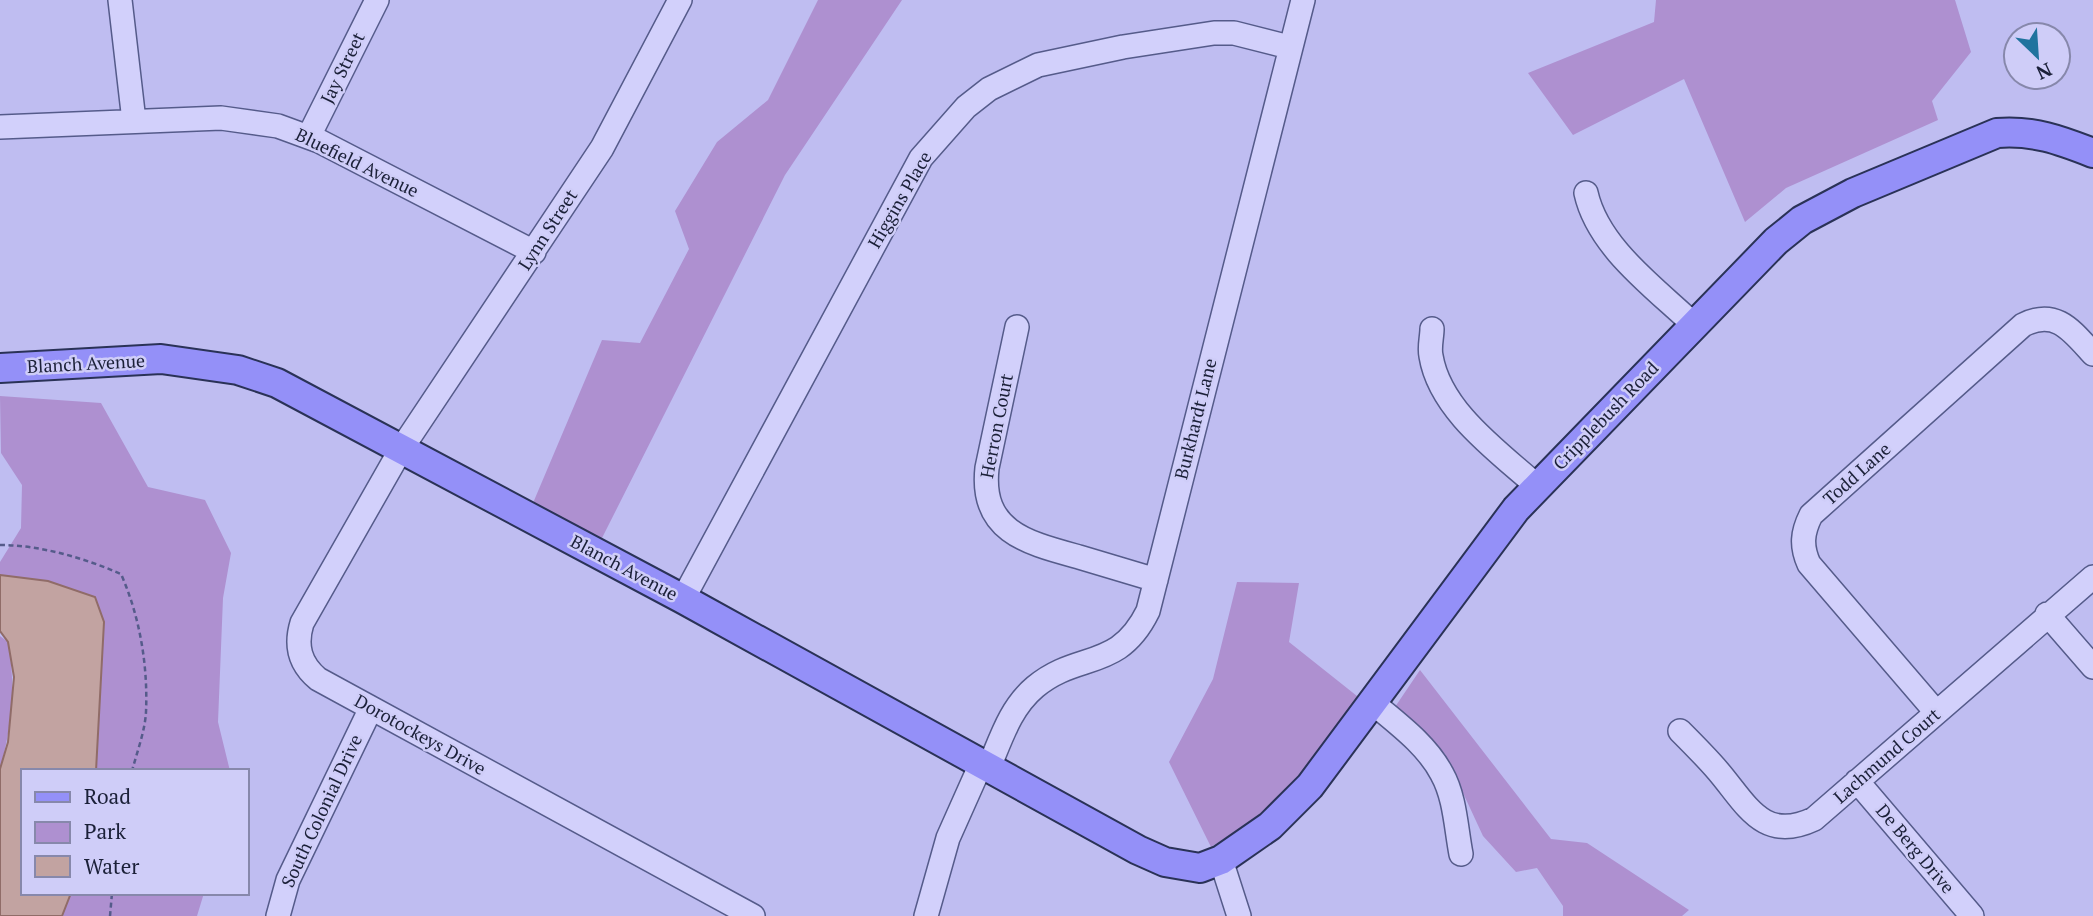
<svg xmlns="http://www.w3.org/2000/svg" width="2093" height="916" viewBox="0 0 2093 916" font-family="'PT Serif',serif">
	<rect width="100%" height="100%" fill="#bfbdf1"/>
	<path fill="#ae90d0" d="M818,0H902L785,175L602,538L533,503L602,340L640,343L689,249L675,211L717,142L768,100Z
		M1656,0H1955L1971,52L1932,101L1938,120L1786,188L1745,222L1684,79L1573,135L1528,73L1654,22Z
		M0,396L101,403L148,487L205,500L231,553L223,598L218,722L230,771H96L104,622L48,581L0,575V562L21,528L22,485L1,453Z
		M1237,582L1299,583L1289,642L1362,700L1271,809L1211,847L1169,762L1213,679Z
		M0,636L8,642C16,685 12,726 0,769Z
		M1420,670L1551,839L1587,843L1689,910L1682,916H1563V906L1537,868L1516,872L1483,836L1445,754L1395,707Z
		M71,893H204L197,916H62Z"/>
	<path fill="#c2a3a1" stroke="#906c68" stroke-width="2" d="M0,575L48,581L95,597L104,622L96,771H23V893H71L62,916H0V769L8,742L14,677L8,642L0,631Z"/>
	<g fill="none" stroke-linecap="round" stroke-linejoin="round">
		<defs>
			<path id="minor" d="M120,0L134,121
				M680,0L602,148L400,451L302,623C295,646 300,664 318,679L753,916
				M0,127L221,118L278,126L319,141L534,252
				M309,136L377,0
				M1586,193C1598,247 1654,287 1693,324
				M1017,327L987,468C980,532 1028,543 1079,557C1105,565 1130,572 1156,580
				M1432,329C1432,337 1429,347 1431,356C1440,411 1499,452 1538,487
				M683,599L921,158L966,107L989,89L1038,65L1123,47L1214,33H1234L1289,47
				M2047,614L2093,667
				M1373,703C1398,724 1427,745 1442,774C1455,797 1456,828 1461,854
				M1936,712L1809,564C1801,546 1802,533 1811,515L2023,325C2056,308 2072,331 2093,354
				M1680,731C1693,744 1706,757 1718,771C1747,805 1763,843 1814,819L2093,577
				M989,767C1001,739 1010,708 1035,687C1078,651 1118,672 1148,611L1303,0
				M1857,781L1972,916
				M1221,860L1239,916
				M278,916L288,880L371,708
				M926,916L948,838L981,764"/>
			<path id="major" d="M0,368L161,359L238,370L277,383L683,599L1138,850L1165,862L1200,868L1221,860L1270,826L1310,786L1516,509L1776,241L1802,220L1853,193L1997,133C2033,130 2060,140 2093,153"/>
		</defs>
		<use href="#minor" stroke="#555b8a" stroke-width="26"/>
		<use href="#major" stroke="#2a3257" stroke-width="32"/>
		<path stroke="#555b8a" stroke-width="2.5" stroke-dasharray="5 3.5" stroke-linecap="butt" d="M0,545C40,545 84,558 121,574C140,617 148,666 146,712C145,731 137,752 132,771
			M110,916L112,893"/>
		<use href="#minor" stroke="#d2d0fb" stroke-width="23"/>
		<use href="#major" stroke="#9490f8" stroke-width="28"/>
	</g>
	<g text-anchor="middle" stroke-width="5" stroke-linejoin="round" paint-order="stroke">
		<g font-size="18" fill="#1b2038" stroke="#cfcdf8">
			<text transform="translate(343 68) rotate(-64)" y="6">Jay Street</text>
			<text transform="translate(357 163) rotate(26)" y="6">Bluefield Avenue</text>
			<text transform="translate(900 200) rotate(-60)" y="6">Higgins Place</text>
			<text transform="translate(548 230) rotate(-57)" y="6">Lynn Street</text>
			<text transform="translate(86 364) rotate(-3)" y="6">Blanch Avenue</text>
			<text transform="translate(1606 416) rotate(-46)" y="6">Cripplebush Road</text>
			<text transform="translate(1196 419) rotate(-76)" y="6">Burkhardt Lane</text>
			<text transform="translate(997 426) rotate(-79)" y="6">Herron Court</text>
			<text transform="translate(1857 474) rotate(-42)" y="6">Todd Lane</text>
			<text transform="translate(624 568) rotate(28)" y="6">Blanch Avenue</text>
			<text transform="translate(420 735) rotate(29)" y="6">Dorotockeys Drive</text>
			<text transform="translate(1887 756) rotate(-41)" y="6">Lachmund Court</text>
			<text transform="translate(322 811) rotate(-65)" y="6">South Colonial Drive</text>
			<text transform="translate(1915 849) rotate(50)" y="6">De Berg Drive</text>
		</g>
	</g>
	<rect x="21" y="769" width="228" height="126" fill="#cfcdf8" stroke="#8788ab" stroke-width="2"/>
	<rect x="35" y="792" width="35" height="10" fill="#9490f8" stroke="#8788ab" stroke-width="2"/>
	<text x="84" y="804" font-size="21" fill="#1b2038">Road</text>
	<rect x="35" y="822" width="35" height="21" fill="#ae90d0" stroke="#8788ab" stroke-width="2"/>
	<text x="84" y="839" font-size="21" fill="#1b2038">Park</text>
	<rect x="35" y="856" width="35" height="21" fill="#c2a3a1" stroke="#8788ab" stroke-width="2"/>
	<text x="84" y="874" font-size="21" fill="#1b2038">Water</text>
	<g transform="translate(2037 56) rotate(155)"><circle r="33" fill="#cfcdf8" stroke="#8788ab" stroke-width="2"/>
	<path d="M0-5L12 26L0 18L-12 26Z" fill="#20739e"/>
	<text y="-10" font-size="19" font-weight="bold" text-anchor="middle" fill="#1b2038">N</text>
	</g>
</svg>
